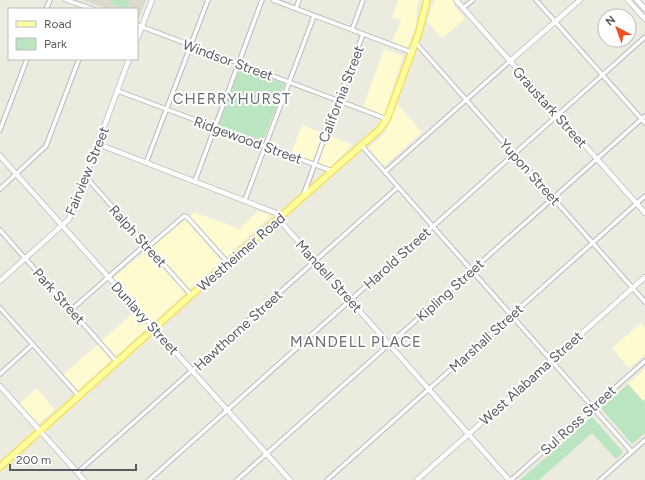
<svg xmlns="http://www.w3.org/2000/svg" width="645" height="480" viewBox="0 0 645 480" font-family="Figtree,sans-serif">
	<rect width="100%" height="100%" fill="#ecebdf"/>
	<path fill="#fffbd1" d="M398,0H419L417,6L416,26L407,49L392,43L401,20L392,17Z
		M435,0H457L453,4L465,19L442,38L427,21Z
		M384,49L403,56L384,116L363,107Z
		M397,104L422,132L383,167L367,149L385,133Z
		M302,125L353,145L329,168L291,153Z
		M258,211L271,216L77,391L63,375L140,307L113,278L194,212L240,229Z
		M641,323L645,328V355L629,368L612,348Z
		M645,369V399L643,401L628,384Z
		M37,388L55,410L37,425L19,404Z"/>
	<path fill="#dcdace" d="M83,0H146L138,20L137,9H107Z"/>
	<path fill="#bae5c0" d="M111,0H130L126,9L110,3Z
		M240,68L285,84L263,141L219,125Z
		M628,384L643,401L645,399V433L632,444L601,408Z
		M592,417L623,452L616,459L592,433L539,480H520Z"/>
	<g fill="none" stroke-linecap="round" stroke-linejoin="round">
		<defs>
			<path id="street" d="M66,0L93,9
				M273,0L411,52
				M536,0L645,123
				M463,8L473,0
				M46,9L50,0
				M296,9L299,0
				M137,25L387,119
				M352,30L363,0
				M415,42L645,302
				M118,91L332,171
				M0,130L27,59
				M362,146L632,452
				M146,163L208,0
				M385,172L510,61
				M86,177L191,295
				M195,181L262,0
				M0,189L46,146L79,59
				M303,196L363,34
				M245,200L314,16
				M0,230L117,362
				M148,247L184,216L187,217L228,263
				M0,308L79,396
				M71,310L146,244
				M0,374L33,344
				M78,472L398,187
				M149,480L645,37
				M237,480L645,116
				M327,480L645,196
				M511,480L645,361
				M600,480L645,440"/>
			<path id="secondary" d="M456,0L645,213
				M628,0L645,19
				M637,0L645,9
				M137,39L152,0
				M510,61L580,0
				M98,144L276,213L282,223L509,480
				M0,156L290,480
				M0,281L69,219L80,192L129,59
				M0,386L84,480
				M417,480L645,277"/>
			<path id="primary" d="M0,467L189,297L380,129L387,119L419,32L427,0"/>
		</defs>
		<use href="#street" stroke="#b7b9bf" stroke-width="5.5"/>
		<use href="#secondary" stroke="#babcc4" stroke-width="6"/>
		<use href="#primary" stroke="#f6df4e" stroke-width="8"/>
		<use href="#street" stroke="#fff" stroke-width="3.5"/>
		<use href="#secondary" stroke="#fff" stroke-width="4.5"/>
		<use href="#primary" stroke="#fffda1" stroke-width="5.5"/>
	</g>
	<g text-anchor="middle" stroke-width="4" stroke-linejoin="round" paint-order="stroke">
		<g font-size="14" fill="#585b61" stroke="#fff">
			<text transform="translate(228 60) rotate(20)" y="5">Windsor Street</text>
			<text transform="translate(341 94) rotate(-69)" y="5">California Street</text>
			<text transform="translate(550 107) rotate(48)" y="5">Graustark Street</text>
			<text transform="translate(248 140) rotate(20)" y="5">Ridgewood Street</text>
			<text transform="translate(87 171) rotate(-68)" y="5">Fairview Street</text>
			<text transform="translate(530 172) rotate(48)" y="5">Yupon Street</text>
			<text transform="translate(138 236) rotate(48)" y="5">Ralph Street</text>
			<text transform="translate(241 252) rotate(-41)" y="5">Westheimer Road</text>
			<text transform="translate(397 258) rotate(-42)" y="5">Harold Street</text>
			<text transform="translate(329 276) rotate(48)" y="5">Mandell Street</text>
			<text transform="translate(450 290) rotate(-42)" y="5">Kipling Street</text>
			<text transform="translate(59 296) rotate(48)" y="5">Park Street</text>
			<text transform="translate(145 318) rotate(48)" y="5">Dunlavy Street</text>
			<text transform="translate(238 330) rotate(-42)" y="5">Hawthorne Street</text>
			<text transform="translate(486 338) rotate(-42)" y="5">Marshall Street</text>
			<text transform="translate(531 378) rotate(-42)" y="5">West Alabama Street</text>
			<text transform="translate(578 420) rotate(-42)" y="5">Sul Ross Street</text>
		</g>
		<g font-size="15" letter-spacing="1" fill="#696d73" stroke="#fff">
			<text x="232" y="104">CHERRYHURST</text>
			<text x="356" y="347">MANDELL PLACE</text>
		</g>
	</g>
	<rect x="8" y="8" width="130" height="52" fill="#ffffff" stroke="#bcbdc0"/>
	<rect x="16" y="21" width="20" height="6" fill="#fffda1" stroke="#bcbdc0"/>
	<text x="44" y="28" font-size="12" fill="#585b61">Road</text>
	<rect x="16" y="38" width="20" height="12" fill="#bae5c0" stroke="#bcbdc0"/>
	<text x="44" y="48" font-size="12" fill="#585b61">Park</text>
	<g transform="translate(617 28) rotate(319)"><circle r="19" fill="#ffffff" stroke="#bcbdc0"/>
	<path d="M0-3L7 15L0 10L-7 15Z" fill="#ef5022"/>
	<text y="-6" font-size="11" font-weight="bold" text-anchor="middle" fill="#585b61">N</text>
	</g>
	<path d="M10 464v6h126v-6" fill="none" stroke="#585b61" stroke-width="2"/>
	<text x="16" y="464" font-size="12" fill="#585b61" stroke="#ffffff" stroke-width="3" paint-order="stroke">200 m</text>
</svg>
